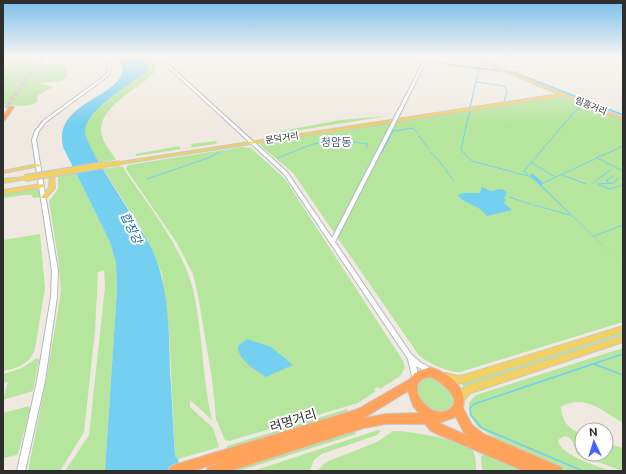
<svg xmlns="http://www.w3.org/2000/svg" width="626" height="474" viewBox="0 0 626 474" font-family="'Public Sans','Noto Sans KR',sans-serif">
	<rect width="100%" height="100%" fill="#efe9e1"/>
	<path fill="#b6e59e" d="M3,57H36L30,63L60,64L67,69V77L62,81L37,83L53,87L37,96L38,101C29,109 15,105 4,104Z
		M142,57H150L156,66L154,73C138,90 94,108 102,136C104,145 112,152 116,160L99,163C95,154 85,143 84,132C83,112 132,83 147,71L148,64Z
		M561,97L623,120V322L460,372C449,373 425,362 418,354L293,173L260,145L262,143Z
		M386,116H387L275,134L277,132L341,120Z
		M215,141L218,142L215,144L136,156V154L179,146L181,149L192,147L191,144Z
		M242,147L251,148L285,179L403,361L405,368L400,376L380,389L378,387L374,389L376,391L358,403L229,441L225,440L216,419L212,379L198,295L193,274L177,243L126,169L128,165Z
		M122,166C146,203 183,247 193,290C203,333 202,378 212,420L190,400V407L213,428L219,447L178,459L175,456L169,331L162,274L142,230L103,169Z
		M76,173L110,242L116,263L117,289L105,471H65L89,435L105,287L104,270L98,272L95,331L84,432L60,471H28L48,370L61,291L58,258L49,201L58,189V176Z
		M40,188L41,197L34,198L31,195H24L3,198V193Z
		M40,234L45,288L35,349C30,364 18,368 3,371V240Z
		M623,333V336L464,387L462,384Z
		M623,348V423C603,411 584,393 561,407C562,421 568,429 582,434V454H606V443L623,448V471L578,455C573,447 575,439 565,436L558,440C559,455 598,466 610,471H568L509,446L478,427L470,416L469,403L476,395Z
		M37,358L39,360L33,391L3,400L8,382L3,383V374L20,369Z
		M429,377L436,378L453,393V404L446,411C423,415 405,384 429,377Z
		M29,406L30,410L19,450L17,455L3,458V413Z
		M347,409L348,413L227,450V446Z
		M354,430L356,434L239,471H229Z
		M378,430L381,431L377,435L322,454L314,460L310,471H253Z
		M393,431C409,431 461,439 472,450C476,454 476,465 476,471H317L326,462L377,442Z
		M486,454L524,471H482L481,456Z"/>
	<path fill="#75cff0" d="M119,57H142C146,62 151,65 147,71C131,84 87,109 85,130C83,147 145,230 154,254C169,290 169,332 170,371C172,399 173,427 175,456L178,459L180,471H105L117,289L116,263L110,242L63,147C53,102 119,99 123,69Z
		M391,57L519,72L518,73L623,114V116L515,74Z
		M530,174H533L543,183L542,186L623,265L532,178Z
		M482,187L491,191C499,190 501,186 507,193L504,198L506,201L503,202L512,210L487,216L480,209L461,199L458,195L463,193H480Z
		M247,339L271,347L293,365L266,377C256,370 237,360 238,346Z"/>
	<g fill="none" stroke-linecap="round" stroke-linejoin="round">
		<path stroke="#75cff0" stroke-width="1" d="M620,58H623
			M456,66L479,69L470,107
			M476,82L505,86L507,91L504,101
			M413,128L417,132
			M465,130L470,111
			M465,131L461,150L472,161L513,172
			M419,136L429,149
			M618,148L623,146
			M431,152L444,167
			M381,154L393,131L414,128
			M278,158L310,145L334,139L368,144L366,148
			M596,158L617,149
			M597,158L623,171
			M532,163L555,177
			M445,169L453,180
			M515,173L529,176
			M562,175L586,184
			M147,179L208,158L220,152
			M532,179L524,171L575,111L584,105
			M543,183L595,159
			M593,183L610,170
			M608,183L607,180L613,176
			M598,184L613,183L619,178
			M598,185L610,189L623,185
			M509,197L531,204
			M534,205L570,215
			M594,236L623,225"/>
		<path stroke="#75cff0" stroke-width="1.5" d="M594,364L623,375
			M583,471L482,428L471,415L470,408L474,404L623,354"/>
		<path stroke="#c8c4bd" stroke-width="4" stroke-dasharray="4 2" stroke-linecap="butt" d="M8,105L41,60"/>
		<path stroke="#c8c4bd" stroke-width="5" stroke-dasharray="5 2.5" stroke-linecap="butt" d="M6,108L9,104"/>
		<defs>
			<path id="minor" d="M102,57H104L111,68L108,76L46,122L39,131L36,140L58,271L57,297L45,381L25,471H17L37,381L51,297L52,271L32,140L35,131L44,120L106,75L109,68Z
				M157,57H160L287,172L332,238L391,124L394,123L395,124L335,242L411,354L420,362L432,369L433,371L432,373L430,374L416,366L419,379L417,381L415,382L413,381L408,359L284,174Z
				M426,57H428L398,118L395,119L394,118Z
				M485,57H488L484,63H482Z"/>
			<path id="major" d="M469,57H473L623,118V120L563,96L120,164L118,163L120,162L559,94Z
				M38,164L40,165V166L3,173V171Z
				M50,172H54V173L55,188L46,198H42L41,197L42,196L49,188Z
				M25,177L27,178V179L3,183V179Z
				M42,184L44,185V187L3,194V190Z
				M623,326V332L464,383C457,384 449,383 442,380L441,377L442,374L445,373L458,376L464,375Z
				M623,336V342L471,393C466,396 465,402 459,404L456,403L455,400L461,389L469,385Z"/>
			<path id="highway" d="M41,57H44L41,61L39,60Z
				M10,106L14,107L5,120H3V116Z
				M430,367C448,373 468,386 463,408L472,425L484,434L561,467L563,471H524L437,434L431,431L425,424H386L364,428L230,471H206L208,467L228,460L193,471H168L170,467L174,465L358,409L410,379L415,373ZM430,377C442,381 468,403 445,411C431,417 408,392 421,380C423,378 427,378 430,377ZM408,391L413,406L419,413L386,414L364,418ZM456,417L464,433L468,436L439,423Z"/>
		</defs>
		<use href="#minor" stroke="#b4b7c1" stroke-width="2"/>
		<use href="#major" stroke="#c9c9c9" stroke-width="2"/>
		<use href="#highway" stroke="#c9c9c9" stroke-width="2"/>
		<use href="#minor" fill="#fff" fill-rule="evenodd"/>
		<use href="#major" fill="#f2d163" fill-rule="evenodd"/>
		<use href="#highway" fill="#ffa35c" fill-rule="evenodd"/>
		<defs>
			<path id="minor-bridge" d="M393,124L396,118"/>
			<path id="major-bridge-far1" d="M98,166L120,163"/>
			<path id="major-bridge" d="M25,178L104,165"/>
		</defs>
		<use href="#minor-bridge" stroke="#b4b7c1" stroke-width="5" stroke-linecap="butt"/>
		<use href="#major-bridge-far1" stroke="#c9c9c9" stroke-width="5.5" stroke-linecap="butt"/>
		<use href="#major-bridge" stroke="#c9c9c9" stroke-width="8" stroke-linecap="butt"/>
		<use href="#minor-bridge" stroke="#fff" stroke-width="3.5"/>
		<use href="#major-bridge-far1" stroke="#f2d163" stroke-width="4"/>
		<use href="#major-bridge" stroke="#f2d163" stroke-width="5.5"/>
	</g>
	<linearGradient id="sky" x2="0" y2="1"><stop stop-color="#7abfeb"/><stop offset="0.46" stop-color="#f8f5f2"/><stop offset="1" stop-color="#f8f5f2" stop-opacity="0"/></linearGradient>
	<rect width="626" height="124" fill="url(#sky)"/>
	<g text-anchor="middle" stroke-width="4" stroke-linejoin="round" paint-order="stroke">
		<g font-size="9" fill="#2e2e2e" stroke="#fff">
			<text transform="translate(591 106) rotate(22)" y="3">림흥거리</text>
			<text transform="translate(282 138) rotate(-9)" y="3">문덕거리</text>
		</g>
		<g font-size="11" fill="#4d5680" stroke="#fff">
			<text x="336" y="146">청암동</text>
		</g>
		<g font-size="12" font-style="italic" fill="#0d6fa3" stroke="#fff">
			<text transform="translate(131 228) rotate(64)" y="4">합장강</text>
		</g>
		<g font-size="13" fill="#2e2e2e" stroke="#fff">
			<text transform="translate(293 420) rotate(-17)" y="5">려명거리</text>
		</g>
	</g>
	<rect width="626" height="474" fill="none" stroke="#2e2e2e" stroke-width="8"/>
	<g transform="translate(594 442) rotate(356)"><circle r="19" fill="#ffffff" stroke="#ababab"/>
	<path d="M0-3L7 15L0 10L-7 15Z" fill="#4264fb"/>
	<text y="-6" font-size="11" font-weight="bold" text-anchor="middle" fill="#2e2e2e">N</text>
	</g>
</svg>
